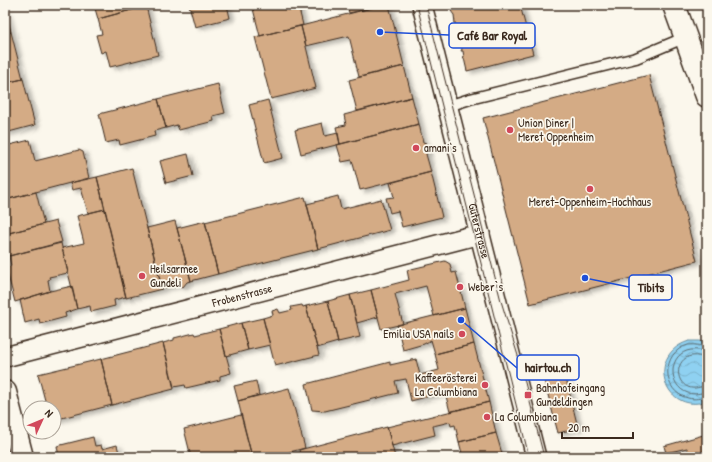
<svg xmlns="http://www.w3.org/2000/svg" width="712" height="462" viewBox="0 0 712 462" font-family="'Patrick Hand',sans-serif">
	<defs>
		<pattern id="water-waves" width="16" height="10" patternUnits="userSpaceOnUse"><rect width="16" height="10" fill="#8fd1f1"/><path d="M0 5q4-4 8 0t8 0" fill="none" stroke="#7cb4ce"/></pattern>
		<filter id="shadow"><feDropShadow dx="4.5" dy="2.5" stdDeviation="2" flood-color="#0004"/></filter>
	</defs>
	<rect width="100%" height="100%" fill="#fbf7ec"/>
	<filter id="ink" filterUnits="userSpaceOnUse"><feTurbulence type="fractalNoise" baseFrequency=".025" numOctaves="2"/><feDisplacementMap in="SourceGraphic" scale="8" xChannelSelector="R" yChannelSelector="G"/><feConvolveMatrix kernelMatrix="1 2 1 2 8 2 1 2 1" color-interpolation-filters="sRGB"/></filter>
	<g filter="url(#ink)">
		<path fill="url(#water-waves)" stroke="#6d8e9d" d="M689,341H700L707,343V401C665,416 644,355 689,341Z"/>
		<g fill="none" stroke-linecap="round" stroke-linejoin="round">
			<path stroke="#5d6d72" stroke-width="1" d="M707,346C701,346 695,344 688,345C661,352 661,392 688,398C695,400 700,398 707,397
				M707,351C702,351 697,349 691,350C668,353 667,386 688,393C695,395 700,393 707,392
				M707,357C702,357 697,355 691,356C676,359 674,381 688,387C695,390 700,386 707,386"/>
		</g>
		<path fill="#d4ab85" stroke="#3b2a1e" filter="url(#shadow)" d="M94,5H145L146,6L98,19Z
			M189,5H227L230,18L195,27Z
			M252,5H298L303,25L260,36Z
			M347,5H383L349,13Z
			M383,5H389L404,66L359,77L349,36L306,46L301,26Z
			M451,5H512V7L520,5L533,54L467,71L464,58L463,57H464L463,51H461L462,49L460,39L458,40L460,38L456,24L454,23H455L454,15L451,11L452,10Z
			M146,6L158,55L110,67L106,51L101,53L96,35L102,34L98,19Z
			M5,8L11,32L5,34Z
			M301,26L316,88L271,99L255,37Z
			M11,32L23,79L5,83V34Z
			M404,66L412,97L357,111L349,80Z
			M649,75L697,261L530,304L483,118Z
			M23,79L35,125L5,133V83Z
			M218,84L225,113L213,116L214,121L179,130L177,125L166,128L158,99Z
			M412,97L419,124L340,144L336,127L346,125L344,115Z
			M158,99L166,128L154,131L155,136L120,145L119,140L106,143L99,114Z
			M268,100L283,158L264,163L249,105Z
			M322,123L325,136L338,133L340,144L301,154L295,130Z
			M419,124L423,142L426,143L428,152L426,154L431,172L360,190L352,160L342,162L337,145Z
			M30,140L35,161L79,150L83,152L89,178L5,200V146Z
			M188,154L193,176L166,183L160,161Z
			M132,168L162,289L126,298L97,177Z
			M431,172L442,217L402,227L398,211L390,213L386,198L394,197L390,183Z
			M97,177L105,209L88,213L81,188L72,190L70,183Z
			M36,192L44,224L5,234V200Z
			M338,196L341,209L381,199L390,230L318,249L307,204Z
			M305,197L318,249L218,274L205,222Z
			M105,209L126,297L114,300L115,306L91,312L90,306L77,309L62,248L84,243L77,216Z
			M56,221L62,242L9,256L5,242V234Z
			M175,221L191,281L187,282L183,287L176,285L162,288L147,228Z
			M205,221L218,274L191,281L177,228Z
			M61,243L68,273L49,277L50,279L48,280L50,291L15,302L6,268L11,266L9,256Z
			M445,261L450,264L452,273L456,272L465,308L434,316L426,286L395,294L403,324L381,329L371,290L409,280L407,270Z
			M72,286L77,309L65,313L66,317L40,324L39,319L25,323L20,300L50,291Z
			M371,290L378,317L357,323L350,295Z
			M350,295L360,337L338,342L328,301Z
			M328,301L338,342L317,348L306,306Z
			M302,305L303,307L306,306L319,355L275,366L263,318L273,315L272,311L278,309L280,313L292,310L291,307Z
			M465,308L474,344L435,354L431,340L424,344L403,350L397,325Z
			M263,318L270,345L248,350L241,323Z
			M241,323L248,350L226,356L219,329Z
			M219,329L231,373L220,376V380L186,388L185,385L174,387L163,343L174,340V338L194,333L195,335Z
			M163,343L174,389L112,405L101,359Z
			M474,344L489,402L450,412L445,392L411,401L406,379L395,381L398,393L325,411L312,410L306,384L390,362V365L416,359L420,375L439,370L435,354Z
			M101,359L112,405L54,420V408H47L38,374Z
			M563,366L578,428L558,433L542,372Z
			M256,381L259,395L238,401L234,386Z
			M289,388L305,448L271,457H252L238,401Z
			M489,402L496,433L459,442L455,425L451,426L450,422L433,426L435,435L392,446L387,427Z
			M241,415L252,457H191L184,429Z
			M387,427L395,457H301L299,450Z
			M496,433L503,457H463L459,442Z
			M707,434V457H669L688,452L687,448L666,453L664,446Z
			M93,437L95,446L101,445L102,449L117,445L120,457H59L57,446Z"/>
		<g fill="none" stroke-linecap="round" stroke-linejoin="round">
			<defs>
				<path id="service" d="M448,106L470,99L636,58L686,37"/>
				<g id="minor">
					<path id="s1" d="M422,5L536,457"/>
					<path id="s2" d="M5,357L480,234"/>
				</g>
				<path id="tertiary" d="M674,5L707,96"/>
				<path id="secondary" d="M5,392L22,457"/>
			</defs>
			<use href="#service" stroke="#3b2a1e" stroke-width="13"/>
			<use href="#minor" stroke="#3b2a1e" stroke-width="22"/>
			<use href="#tertiary" stroke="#3b2a1e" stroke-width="25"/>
			<use href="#secondary" stroke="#3b2a1e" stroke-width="25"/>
			<use href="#service" stroke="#fbf7ec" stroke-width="10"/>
			<use href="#minor" stroke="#fbf7ec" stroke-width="19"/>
			<use href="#tertiary" stroke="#fbf7ec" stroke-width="22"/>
			<use href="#secondary" stroke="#fbf7ec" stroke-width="22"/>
			<path stroke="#3b2a1e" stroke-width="1" d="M417,5L529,457
				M426,5L501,301L519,359L544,457"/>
		</g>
	</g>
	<g fill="#d1495b" stroke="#fbf7ec" stroke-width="1.5">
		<circle cx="510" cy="130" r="4"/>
		<circle cx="416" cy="148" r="4"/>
		<circle cx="590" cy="189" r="4"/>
		<circle cx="142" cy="276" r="4"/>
		<circle cx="460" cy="287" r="4"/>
		<circle cx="462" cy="334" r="4"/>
		<circle cx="485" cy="385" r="4"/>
		<rect x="524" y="391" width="8" height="8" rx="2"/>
		<circle cx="487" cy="417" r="4"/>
	</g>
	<g text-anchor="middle" stroke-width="3.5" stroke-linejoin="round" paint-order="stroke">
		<g font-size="12" fill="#3b2a1e" stroke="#fbf7ec" text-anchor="start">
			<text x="518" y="127">Union Diner |<tspan x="518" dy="14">Meret Oppenheim</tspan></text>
			<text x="424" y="152">amani‘s</text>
			<text x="590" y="206" text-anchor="middle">Meret-Oppenheim-Hochhaus</text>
			<text x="150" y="273">Heilsarmee<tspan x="150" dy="14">Gundeli</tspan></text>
			<text x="468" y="291">Weberˋs</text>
			<text x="454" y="338" text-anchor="end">Emilia USA nails</text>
			<text x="477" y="382" text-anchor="end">Kaffeerösterei<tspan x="477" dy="14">La Columbiana</tspan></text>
			<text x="536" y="392">Bahnhofeingang<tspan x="536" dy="14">Gundeldingen</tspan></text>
			<text x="495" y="421">La Columbiana</text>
		</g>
		<g font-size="12" fill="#3b2a1e" stroke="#fbf7ec">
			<text dy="4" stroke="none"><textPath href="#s1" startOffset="233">Güterstrasse</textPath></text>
			<text dy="4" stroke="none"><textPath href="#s2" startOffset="245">Frobenstrasse</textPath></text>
		</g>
	</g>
	<path fill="none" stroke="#1d4ed8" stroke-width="1.5" d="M380 32L449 35M585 278L629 287M461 320L517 368"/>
	<g fill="#1d4ed8" stroke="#fbf7ec" stroke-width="1.5">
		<circle cx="380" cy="32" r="4"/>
		<circle cx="585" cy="278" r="4"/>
		<circle cx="461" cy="320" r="4"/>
	</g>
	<g fill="#fbf7ec" stroke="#1d4ed8" stroke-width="1.5">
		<rect x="449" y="23" width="86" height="25" rx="4"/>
		<rect x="629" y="275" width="43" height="25" rx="4"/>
		<rect x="517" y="355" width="62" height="25" rx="4"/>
	</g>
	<g font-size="13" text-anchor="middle" font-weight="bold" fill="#3b2a1e">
		<text x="492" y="40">Café Bar Royal</text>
		<text x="651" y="292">Tibits</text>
		<text x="548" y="372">hairtou.ch</text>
	</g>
	<rect width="712" height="462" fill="none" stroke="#fbf7ec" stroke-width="20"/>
	<rect x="10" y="10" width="692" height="442" fill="none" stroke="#3b2a1e" stroke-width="1.5" filter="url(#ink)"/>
	<g transform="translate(42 420) rotate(46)"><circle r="19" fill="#fbf7ec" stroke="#aea59a"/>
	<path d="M0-3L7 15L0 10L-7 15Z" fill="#d1495b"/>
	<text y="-6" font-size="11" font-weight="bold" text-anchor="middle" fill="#3b2a1e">N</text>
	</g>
	<path d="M562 432v6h71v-6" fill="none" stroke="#3b2a1e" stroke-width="2"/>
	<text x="568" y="432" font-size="12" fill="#3b2a1e" stroke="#fbf7ec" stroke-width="3" paint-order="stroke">20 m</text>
</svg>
